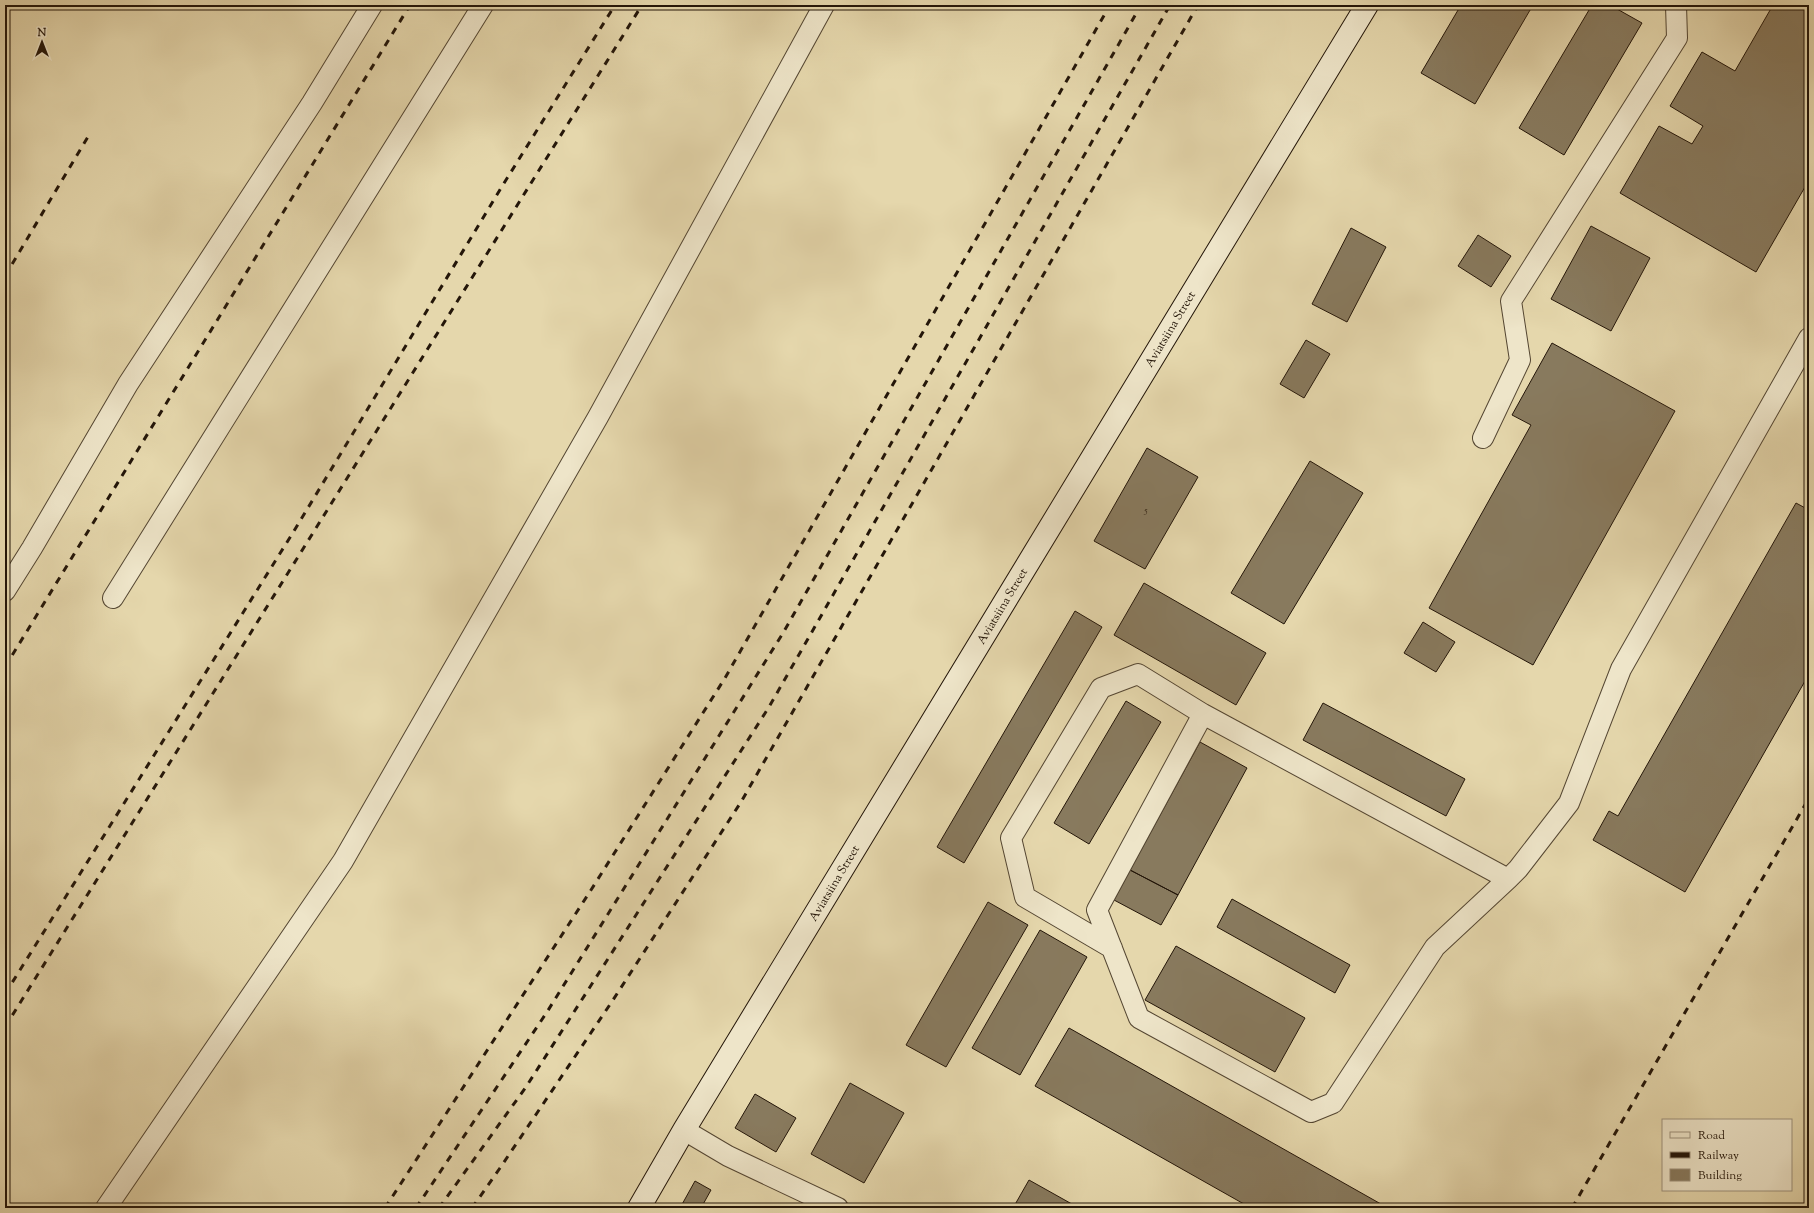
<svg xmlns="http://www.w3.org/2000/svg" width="1814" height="1213" viewBox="0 0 1814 1213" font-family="'Sorts Mill Goudy',serif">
	<rect width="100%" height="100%" fill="#e5d7ac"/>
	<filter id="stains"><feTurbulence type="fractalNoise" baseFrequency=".005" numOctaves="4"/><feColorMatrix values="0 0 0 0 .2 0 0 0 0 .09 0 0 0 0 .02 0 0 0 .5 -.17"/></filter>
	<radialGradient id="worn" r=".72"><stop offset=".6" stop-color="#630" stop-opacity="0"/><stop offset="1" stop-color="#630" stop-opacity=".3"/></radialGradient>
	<path fill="#887a5e" stroke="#241609" d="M1461,5H1533L1475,104L1421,73Z
		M1592,5H1610L1642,23L1564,155L1519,128Z
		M1773,5H1809V180L1756,272L1620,193L1659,126L1692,144L1703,126L1670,106L1702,52L1735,71Z
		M1591,226L1650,258L1611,331L1551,299Z
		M1351,228L1386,247L1347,322L1312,304Z
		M1478,235L1511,256L1491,287L1458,266Z
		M1306,340L1330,354L1304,398L1280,384Z
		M1552,343L1675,411L1533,665L1429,608L1531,425L1512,415Z
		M1147,448L1198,477L1145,569L1094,541Z
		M1310,461L1363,493L1284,624L1231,593Z
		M1796,503L1809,510V674L1685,892L1593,840L1609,811L1618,816Z
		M1144,583L1266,653L1236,705L1114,635Z
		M1075,611L1102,627L964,863L937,847Z
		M1423,622L1455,642L1436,672L1404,653Z
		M1126,701L1161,722L1089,844L1054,823Z
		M1323,703L1465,779L1446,816L1303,740Z
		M1200,742L1247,768L1178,895L1130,870Z
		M1130,870L1178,895L1161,925L1114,900Z
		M1232,899L1350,965L1335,993L1217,927Z
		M988,902L1028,925L946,1067L906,1045Z
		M1040,930L1087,957L1020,1075L972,1048Z
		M1176,946L1305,1018L1275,1072L1145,1000Z
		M1069,1028L1388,1208H1251L1035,1086Z
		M850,1083L904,1113L864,1183L811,1154Z
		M755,1094L796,1118L776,1152L735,1128Z
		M1029,1180L1079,1208H1013Z
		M695,1181L711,1190L701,1208H680Z"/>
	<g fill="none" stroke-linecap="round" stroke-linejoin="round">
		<defs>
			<path id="lane" d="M1483,438L1520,360L1511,301L1677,38L1676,5
				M5,591L32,548L128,384L312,103L372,5
				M113,598L483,5
				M1508,879L1203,714L1097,910L1139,1018L1311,1112L1333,1103L1435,947L1508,879L1518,869L1569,803L1621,669L1809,338
				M1112,948L1025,897L1011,838L1101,688L1138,674L1203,714
				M684,1130L728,1156L838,1208
				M106,1208L343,861L598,417L824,5"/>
			<path id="secondary" d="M639,1208L684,1130L1367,5"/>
		</defs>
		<use href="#lane" stroke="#544632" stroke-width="22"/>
		<use href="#secondary" stroke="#241609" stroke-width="24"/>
		<use href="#lane" stroke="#eee5c9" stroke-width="20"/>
		<use href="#secondary" stroke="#eee5c9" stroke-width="22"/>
		<path stroke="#241609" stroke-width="3" stroke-dasharray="7 7" stroke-linecap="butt" d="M5,276L89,135
			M5,667L410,5
			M5,994L294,531L501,188L615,5
			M5,1027L642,5
			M385,1208L591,890L725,678L1110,5
			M416,1208L547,1012L783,633L1141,5
			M439,1208L526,1087L769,707L1170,5
			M472,1208L500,1168L613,1000L741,802L1198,5
			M1572,1208L1809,798"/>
	</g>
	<g text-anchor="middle" stroke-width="4" stroke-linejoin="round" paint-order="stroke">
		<g font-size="10" fill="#3d2f1e">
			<text x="1146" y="513">5</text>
		</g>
		<g font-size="12" fill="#241609" stroke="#eee5c9">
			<text transform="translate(1170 329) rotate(-59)" y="4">Aviatsiina Street</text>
			<text transform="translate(1002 606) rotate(-59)" y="4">Aviatsiina Street</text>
			<text transform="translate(834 883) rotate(-59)" y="4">Aviatsiina Street</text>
		</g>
	</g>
	<rect width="1814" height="1213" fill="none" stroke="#e5d7ac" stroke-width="20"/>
	<rect x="6" y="6" width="1802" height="1201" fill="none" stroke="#241609" stroke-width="2"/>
	<rect x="10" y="10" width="1794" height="1193" fill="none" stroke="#241609"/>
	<rect x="1662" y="1119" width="130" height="72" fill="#eee5c9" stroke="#9d927c"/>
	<rect x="1670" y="1132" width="20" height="6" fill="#eee5c9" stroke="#9d927c"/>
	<text x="1698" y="1139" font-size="12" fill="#241609">Road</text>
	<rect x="1670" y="1152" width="20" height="6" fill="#241609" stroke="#9d927c"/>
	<text x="1698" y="1159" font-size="12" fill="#241609">Railway</text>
	<rect x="1670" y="1169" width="20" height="12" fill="#887a5e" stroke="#9d927c"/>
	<text x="1698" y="1179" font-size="12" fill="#241609">Building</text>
	<g transform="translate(42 42)" stroke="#eee5c9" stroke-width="3" paint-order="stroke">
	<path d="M0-3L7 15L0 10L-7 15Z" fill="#241609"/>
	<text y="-6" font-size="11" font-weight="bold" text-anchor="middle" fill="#241609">N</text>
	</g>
	<rect width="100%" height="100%" filter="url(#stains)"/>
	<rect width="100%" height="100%" fill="url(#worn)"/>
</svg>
